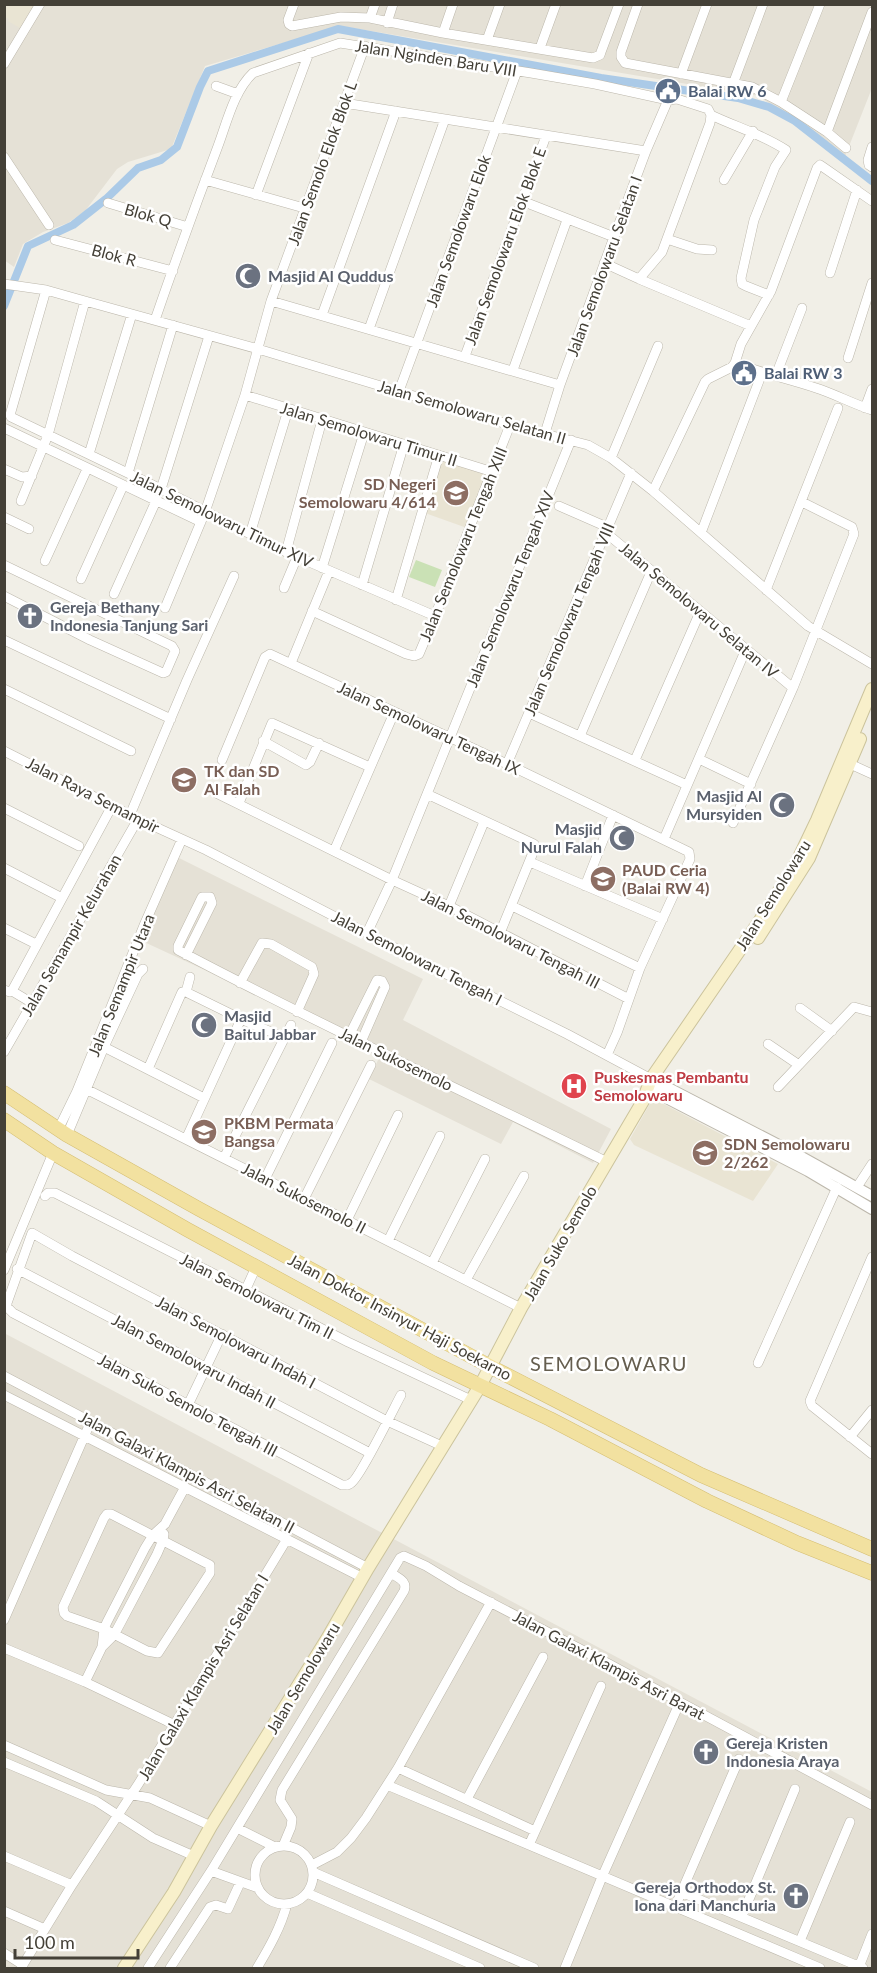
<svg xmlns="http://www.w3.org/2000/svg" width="877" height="1973" viewBox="0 0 877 1973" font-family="Lato,sans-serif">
	<rect width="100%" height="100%" fill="#f1efe7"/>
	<path fill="#e5e1d6" d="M4,5H872V88L844,159L759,96L341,26L205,66L171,149L128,162L117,169L85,211L68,223L43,232L23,244L14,267L4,260Z
		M177,857L423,979L403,1020L611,1129L593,1163L513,1122L501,1144L369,1079L380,1056L276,1003L142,941Z
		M4,1333L872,1792V1968H5Z"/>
	<path fill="#e9e4d3" d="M4,5H35L20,28L8,21L9,19L5,17Z
		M441,459L488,473L467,528L425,513Z
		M652,1100H656L778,1164L753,1201L634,1145L630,1139Z"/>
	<path fill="#cae1b5" d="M416,560L442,570L435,587L409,577Z"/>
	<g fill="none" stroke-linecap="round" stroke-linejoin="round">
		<path stroke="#abcae7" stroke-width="8" d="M4,306L28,246L73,225L106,199L138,168L161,160L177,147L200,87L208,71L338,29L601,78L738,98L769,107L795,121L872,181"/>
		<defs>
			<path id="minor" d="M294,4L288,20L289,24L292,26L341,17L370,18L443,33L593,58L600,55L601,52L619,4
				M638,4L621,52V57L625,63L752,87L781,102L827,132L846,148
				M370,18L375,4
				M387,23L393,4
				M443,33L453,4
				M487,40L500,4
				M540,48L556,4
				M4,64L40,4
				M681,74L707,4
				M733,84L763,4
				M216,86L238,94
				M781,102L820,4
				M344,103L646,151
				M711,115C736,127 762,134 786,150L775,167L754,220L741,278L742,284L746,286L769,295
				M827,132L872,12
				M872,147L868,160L869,165L872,167
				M4,157L49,225
				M205,180L304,208
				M724,180L753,131
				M256,195L309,53
				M522,201L614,237
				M108,203L188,227
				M667,239L697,249L712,250
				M55,240L173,271
				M830,273L857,190
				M639,279L751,326
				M4,284L46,290L85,301L258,349L510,425L588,445L611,458L653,491L808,626L872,664
				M46,290L10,415L11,417L161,489L286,552L435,616
				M271,301L560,385
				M322,315L396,111
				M155,320C175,262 196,204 218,146C227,122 234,91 253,73L340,43L531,73L595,84L668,100L677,99L708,109L711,115L710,123L662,252L639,279L604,263
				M369,329L445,119
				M465,356L546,136
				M848,358L872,283
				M735,363C761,373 789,379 816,388C835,394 853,404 872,410
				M513,370L567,220
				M776,375L802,308
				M399,391L517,71
				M245,395L493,472
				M865,408L872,389
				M4,428L201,522
				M545,433L560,385L614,237L646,151L668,100
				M89,454L132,314
				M611,458L658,346
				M4,469L22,477L32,476
				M128,473L173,325
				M161,489L209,336
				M653,491L705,382L708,379L732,367L735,363L741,344L771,291L817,168L820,165L823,167L872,201
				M21,501L48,435L85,301
				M559,506L607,527
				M4,517L29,529
				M605,532L793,688
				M701,533L762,373
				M250,534L288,410
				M286,552L322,420
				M45,561L87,469
				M4,565L172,646L175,651L166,672L163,673L90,640L4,596
				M322,568L364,433
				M81,579L123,486
				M362,585L404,444
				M284,588L297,557
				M766,590L838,408
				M114,594L156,501
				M396,600L439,455
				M165,608L205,512L245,395L271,301L365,46
				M312,611L406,654L414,656L419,654L435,616L510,425
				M4,640L171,719
				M291,663L329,571
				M4,689L131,751
				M529,713L687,785
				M580,736L651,572
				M263,741L306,765L310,762L319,743
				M4,751L138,819L206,850L436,969L567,1034L651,1079
				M699,759L751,784
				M222,760L265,657L270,654L507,764L689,852L690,859L640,968L617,1033L607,1055
				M635,760L700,612
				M507,764L631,473
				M850,764L872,774
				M214,792L392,880L449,906L629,999
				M427,794L534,844L532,855L500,933
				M239,803L272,723L370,767
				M4,808L79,846
				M130,815L187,680L234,576
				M733,823L793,688L854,534L852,527L802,502
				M664,839L746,649
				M334,851L394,713
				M530,862L663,919
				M4,868L62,898
				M585,886L613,815
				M449,906L484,822
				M512,906L640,968
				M4,928L36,944
				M367,933L392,880L427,794L571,440
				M186,955L212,903L210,897H202L178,946V950C319,1025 464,1091 607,1162
				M240,983L262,943L271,944L312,967L314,974L297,1012
				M4,990L10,992L13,989L112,806
				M12,991L32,1003
				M186,992L190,977
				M800,1008L832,1031
				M349,1036L377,980L382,981L385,987L361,1042
				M768,1044L799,1065
				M104,1047L204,1098
				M4,1052L138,819
				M148,1069L182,992H186L241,1019L285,1038
				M778,1087L854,1007L872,1012
				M86,1089L521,1308
				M58,1130L77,1091L145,923L182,839
				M67,1135L104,1047L138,974L143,969
				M186,1139L241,1019
				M224,1158L291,1025
				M265,1179L332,1043
				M857,1187L872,1164
				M45,1196L48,1193H55L348,1342L471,1400
				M304,1199L371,1065
				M347,1220L398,1115
				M388,1241L440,1136
				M872,1257L810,1401L812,1406L872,1454
				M432,1263L485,1159
				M17,1269L370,1453
				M4,1270L53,1153
				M466,1280L524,1176
				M245,1291L256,1267
				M758,1363L837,1187
				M4,1376L368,1568
				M4,1395L363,1578
				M401,1395C394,1408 359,1479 351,1483C348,1486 346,1485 342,1485L13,1313L7,1307V1303L32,1233L72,1256L387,1421L442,1446
				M188,1405L222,1334
				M850,1437L872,1410
				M111,1514L210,1565V1573L158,1653L147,1651L104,1629L67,1616L64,1613L63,1607L104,1518L107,1514Z
				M4,1620L91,1421
				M102,1647L104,1629L107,1622L145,1548L153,1535L165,1524L185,1487
				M4,1648L85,1682L175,1725
				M85,1682L102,1647L114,1635L121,1622L157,1554L163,1540L164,1534
				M4,1745L106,1790L150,1798L211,1826
				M4,1762L96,1801L153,1838L194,1856
				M398,1768L535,1831
				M387,1785L820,1968
				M467,1799L543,1657
				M237,1828L275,1847
				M529,1845L601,1686
				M283,1846L291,1827L292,1819L280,1800L282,1790L404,1591C408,1581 398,1578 391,1573
				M255 1875a29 29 0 1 1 58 0a29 29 0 1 1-58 0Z
				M4,1856L72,1885
				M312,1865L337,1852L351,1838L366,1818L398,1768L491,1602
				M211,1871L258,1888
				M313,1872L534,1968
				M681,1892L863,1968
				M307,1893L480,1968
				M675,1907L739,1759
				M4,1911L45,1929
				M742,1916L795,1789
				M800,1941L850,1822
				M4,1953L23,1965
				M859,1967L872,1934
				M21,1968L72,1885L139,1783L287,1539
				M148,1968L211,1871L400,1558L404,1556L426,1566L459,1586L609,1664L872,1805
				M170,1968L210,1907L216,1905L228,1909L240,1883
				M257,1968C269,1948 281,1927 287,1904
				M565,1968L602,1877L680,1702"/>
			<path id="tertiary" d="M651,1079L800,1156L872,1196
				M647,1088L808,1171L872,1209"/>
			<path id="secondary" d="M758,938L809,858L860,739
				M124,1968L174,1892L211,1826L327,1639L368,1568L480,1386L521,1308L643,1101L651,1079L759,922L795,866L817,820L872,689"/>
			<path id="primary" d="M4,1093L67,1135L199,1209L491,1367L701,1475L872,1549
				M4,1120L53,1153L188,1230L433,1363L550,1419L707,1501L797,1543L872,1573"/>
		</defs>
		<use href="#minor" stroke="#bcb7ab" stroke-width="10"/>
		<use href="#tertiary" stroke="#bcb7ab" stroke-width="12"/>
		<use href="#secondary" stroke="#cbc39c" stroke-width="14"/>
		<use href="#primary" stroke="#d5be72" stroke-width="15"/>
		<use href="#minor" stroke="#fff" stroke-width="9"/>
		<use href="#tertiary" stroke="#fff" stroke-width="10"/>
		<use href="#secondary" stroke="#f8f0cb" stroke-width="12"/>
		<use href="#primary" stroke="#f2e1a0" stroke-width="14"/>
	</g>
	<defs>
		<symbol id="civic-disc" viewBox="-11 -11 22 22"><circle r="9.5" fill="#5c6f8a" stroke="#fff"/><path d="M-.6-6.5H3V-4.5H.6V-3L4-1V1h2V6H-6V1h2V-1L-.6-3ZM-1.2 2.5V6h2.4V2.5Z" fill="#fff"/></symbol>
		<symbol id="mosque-disc" viewBox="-11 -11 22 22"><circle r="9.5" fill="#6b7280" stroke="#fff"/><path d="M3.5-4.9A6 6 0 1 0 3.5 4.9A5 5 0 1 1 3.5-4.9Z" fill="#fff"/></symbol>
		<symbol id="school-disc" viewBox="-11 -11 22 22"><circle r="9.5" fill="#8d6e63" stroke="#fff"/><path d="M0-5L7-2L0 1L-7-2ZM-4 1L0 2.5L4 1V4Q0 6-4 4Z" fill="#fff"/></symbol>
		<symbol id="church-disc" viewBox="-11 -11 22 22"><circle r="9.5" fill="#6b7280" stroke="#fff"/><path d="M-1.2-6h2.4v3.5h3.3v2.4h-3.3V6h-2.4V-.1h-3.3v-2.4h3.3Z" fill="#fff"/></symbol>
		<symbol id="hospital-disc" viewBox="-11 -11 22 22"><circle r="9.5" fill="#e0444e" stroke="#fff"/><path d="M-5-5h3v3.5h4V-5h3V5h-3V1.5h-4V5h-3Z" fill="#fff"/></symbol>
	</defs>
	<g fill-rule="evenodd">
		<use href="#civic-disc" x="653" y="76" width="30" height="30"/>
		<use href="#mosque-disc" x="233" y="261" width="30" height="30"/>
		<use href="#civic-disc" x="729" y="358" width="30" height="30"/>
		<use href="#school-disc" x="441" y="478" width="30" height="30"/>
		<use href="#church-disc" x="15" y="601" width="30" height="30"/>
		<use href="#school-disc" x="169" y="765" width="30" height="30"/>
		<use href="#mosque-disc" x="767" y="790" width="30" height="30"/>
		<use href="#mosque-disc" x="607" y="823" width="30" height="30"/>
		<use href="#school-disc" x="588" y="864" width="30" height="30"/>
		<use href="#mosque-disc" x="189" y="1010" width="30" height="30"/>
		<use href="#hospital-disc" x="559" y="1071" width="30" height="30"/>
		<use href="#school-disc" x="189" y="1117" width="30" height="30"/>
		<use href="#school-disc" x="690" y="1138" width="30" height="30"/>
		<use href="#church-disc" x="691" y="1737" width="30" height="30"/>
		<use href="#church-disc" x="781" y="1881" width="30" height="30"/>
	</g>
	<g text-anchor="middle" stroke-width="5" stroke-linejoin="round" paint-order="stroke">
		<g font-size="16" fill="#444037" stroke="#fff">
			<text transform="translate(436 58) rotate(9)" y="6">Jalan Nginden Baru VIII</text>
			<text transform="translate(322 163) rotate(-70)" y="6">Jalan Semolo Elok Blok L</text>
			<text transform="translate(148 215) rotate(16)" y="6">Blok Q</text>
			<text transform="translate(458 231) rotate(-70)" y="6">Jalan Semolowaru Elok</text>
			<text transform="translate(505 246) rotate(-70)" y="6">Jalan Semolowaru Elok Blok E</text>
			<text transform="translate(114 255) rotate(15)" y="6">Blok R</text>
			<text transform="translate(604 266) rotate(-70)" y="6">Jalan Semolowaru Selatan I</text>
			<text transform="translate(472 412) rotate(16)" y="6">Jalan Semolowaru Selatan II</text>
			<text transform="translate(369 434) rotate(17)" y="6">Jalan Semolowaru Timur II</text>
			<text transform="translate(222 519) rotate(26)" y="6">Jalan Semolowaru Timur XIV</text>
			<text transform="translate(463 544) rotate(-68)" y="6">Jalan Semolowaru Tengah XIII</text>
			<text transform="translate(510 589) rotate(-68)" y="6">Jalan Semolowaru Tengah XIV</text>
			<text transform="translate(699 610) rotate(40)" y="6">Jalan Semolowaru Selatan IV</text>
			<text transform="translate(569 619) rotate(-67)" y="6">Jalan Semolowaru Tengah VIII</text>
			<text transform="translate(429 728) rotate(25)" y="6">Jalan Semolowaru Tengah IX</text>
			<text transform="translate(93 795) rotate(27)" y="6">Jalan Raya Semampir</text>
			<text transform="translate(773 895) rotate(-58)" y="6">Jalan Semolowaru</text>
			<text transform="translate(71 935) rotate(-60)" y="6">Jalan Semampir Kelurahan</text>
			<text transform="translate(511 939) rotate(27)" y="6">Jalan Semolowaru Tengah III</text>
			<text transform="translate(417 958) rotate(27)" y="6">Jalan Semolowaru Tengah I</text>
			<text transform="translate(121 985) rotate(-68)" y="6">Jalan Semampir Utara</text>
			<text transform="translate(396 1059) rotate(26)" y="6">Jalan Sukosemolo</text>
			<text transform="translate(304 1198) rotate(27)" y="6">Jalan Sukosemolo II</text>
			<text transform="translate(560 1243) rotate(-60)" y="6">Jalan Suko Semolo</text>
			<text transform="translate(257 1296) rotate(27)" y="6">Jalan Semolowaru Tim II</text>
			<text transform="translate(400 1317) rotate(28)" y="6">Jalan Doktor Insinyur Haji Soekarno</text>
			<text transform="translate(236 1342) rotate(28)" y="6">Jalan Semolowaru Indah I</text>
			<text transform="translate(194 1361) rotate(28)" y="6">Jalan Semolowaru Indah II</text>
			<text transform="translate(188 1405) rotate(28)" y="6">Jalan Suko Semolo Tengah III</text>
			<text transform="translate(187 1472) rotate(28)" y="6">Jalan Galaxi Klampis Asri Selatan II</text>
			<text transform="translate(609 1665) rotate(28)" y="6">Jalan Galaxi Klampis Asri Barat</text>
			<text transform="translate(203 1677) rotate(-59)" y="6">Jalan Galaxi Klampis Asri Selatan I</text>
			<text transform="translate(303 1678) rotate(-59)" y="6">Jalan Semolowaru</text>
		</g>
		<g font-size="16" font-weight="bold" fill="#4e5e75" stroke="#fff" text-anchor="start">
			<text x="688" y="97">Balai RW 6</text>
			<text x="764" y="379">Balai RW 3</text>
		</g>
		<g font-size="16" font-weight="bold" fill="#5b616d" stroke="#fff" text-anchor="start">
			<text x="268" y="282">Masjid Al Quddus</text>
			<text x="50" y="613">Gereja Bethany<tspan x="50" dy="18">Indonesia Tanjung Sari</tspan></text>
			<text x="762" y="802" text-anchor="end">Masjid Al<tspan x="762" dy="18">Mursyiden</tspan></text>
			<text x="602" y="835" text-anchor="end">Masjid<tspan x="602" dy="18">Nurul Falah</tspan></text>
			<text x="224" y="1022">Masjid<tspan x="224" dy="18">Baitul Jabbar</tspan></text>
			<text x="726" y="1749">Gereja Kristen<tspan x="726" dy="18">Indonesia Araya</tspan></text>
			<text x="776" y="1893" text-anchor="end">Gereja Orthodox St.<tspan x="776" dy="18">Iona dari Manchuria</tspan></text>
		</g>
		<g font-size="16" font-weight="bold" fill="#785e54" stroke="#fff" text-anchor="start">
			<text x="436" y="490" text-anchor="end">SD Negeri<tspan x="436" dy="18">Semolowaru 4/614</tspan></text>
			<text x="204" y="777">TK dan SD<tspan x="204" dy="18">Al Falah</tspan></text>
			<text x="622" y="876">PAUD Ceria<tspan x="622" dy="18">(Balai RW 4)</tspan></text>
			<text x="224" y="1129">PKBM Permata<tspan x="224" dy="18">Bangsa</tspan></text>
			<text x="724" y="1150">SDN Semolowaru<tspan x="724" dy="18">2/262</tspan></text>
		</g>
		<g font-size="16" font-weight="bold" fill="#be3a42" stroke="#fff" text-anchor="start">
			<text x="594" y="1083">Puskesmas Pembantu<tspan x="594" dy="18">Semolowaru</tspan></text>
		</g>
		<g font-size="20" letter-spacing="1.5" fill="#655e4f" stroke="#fff">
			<text x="609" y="1371">SEMOLOWARU</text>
		</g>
	</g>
	<rect width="877" height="1973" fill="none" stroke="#444037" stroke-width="12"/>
	<path d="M15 1949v9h123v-9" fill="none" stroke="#444037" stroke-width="3"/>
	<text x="24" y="1949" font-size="18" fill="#444037" stroke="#ffffff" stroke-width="4.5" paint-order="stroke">100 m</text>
</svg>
